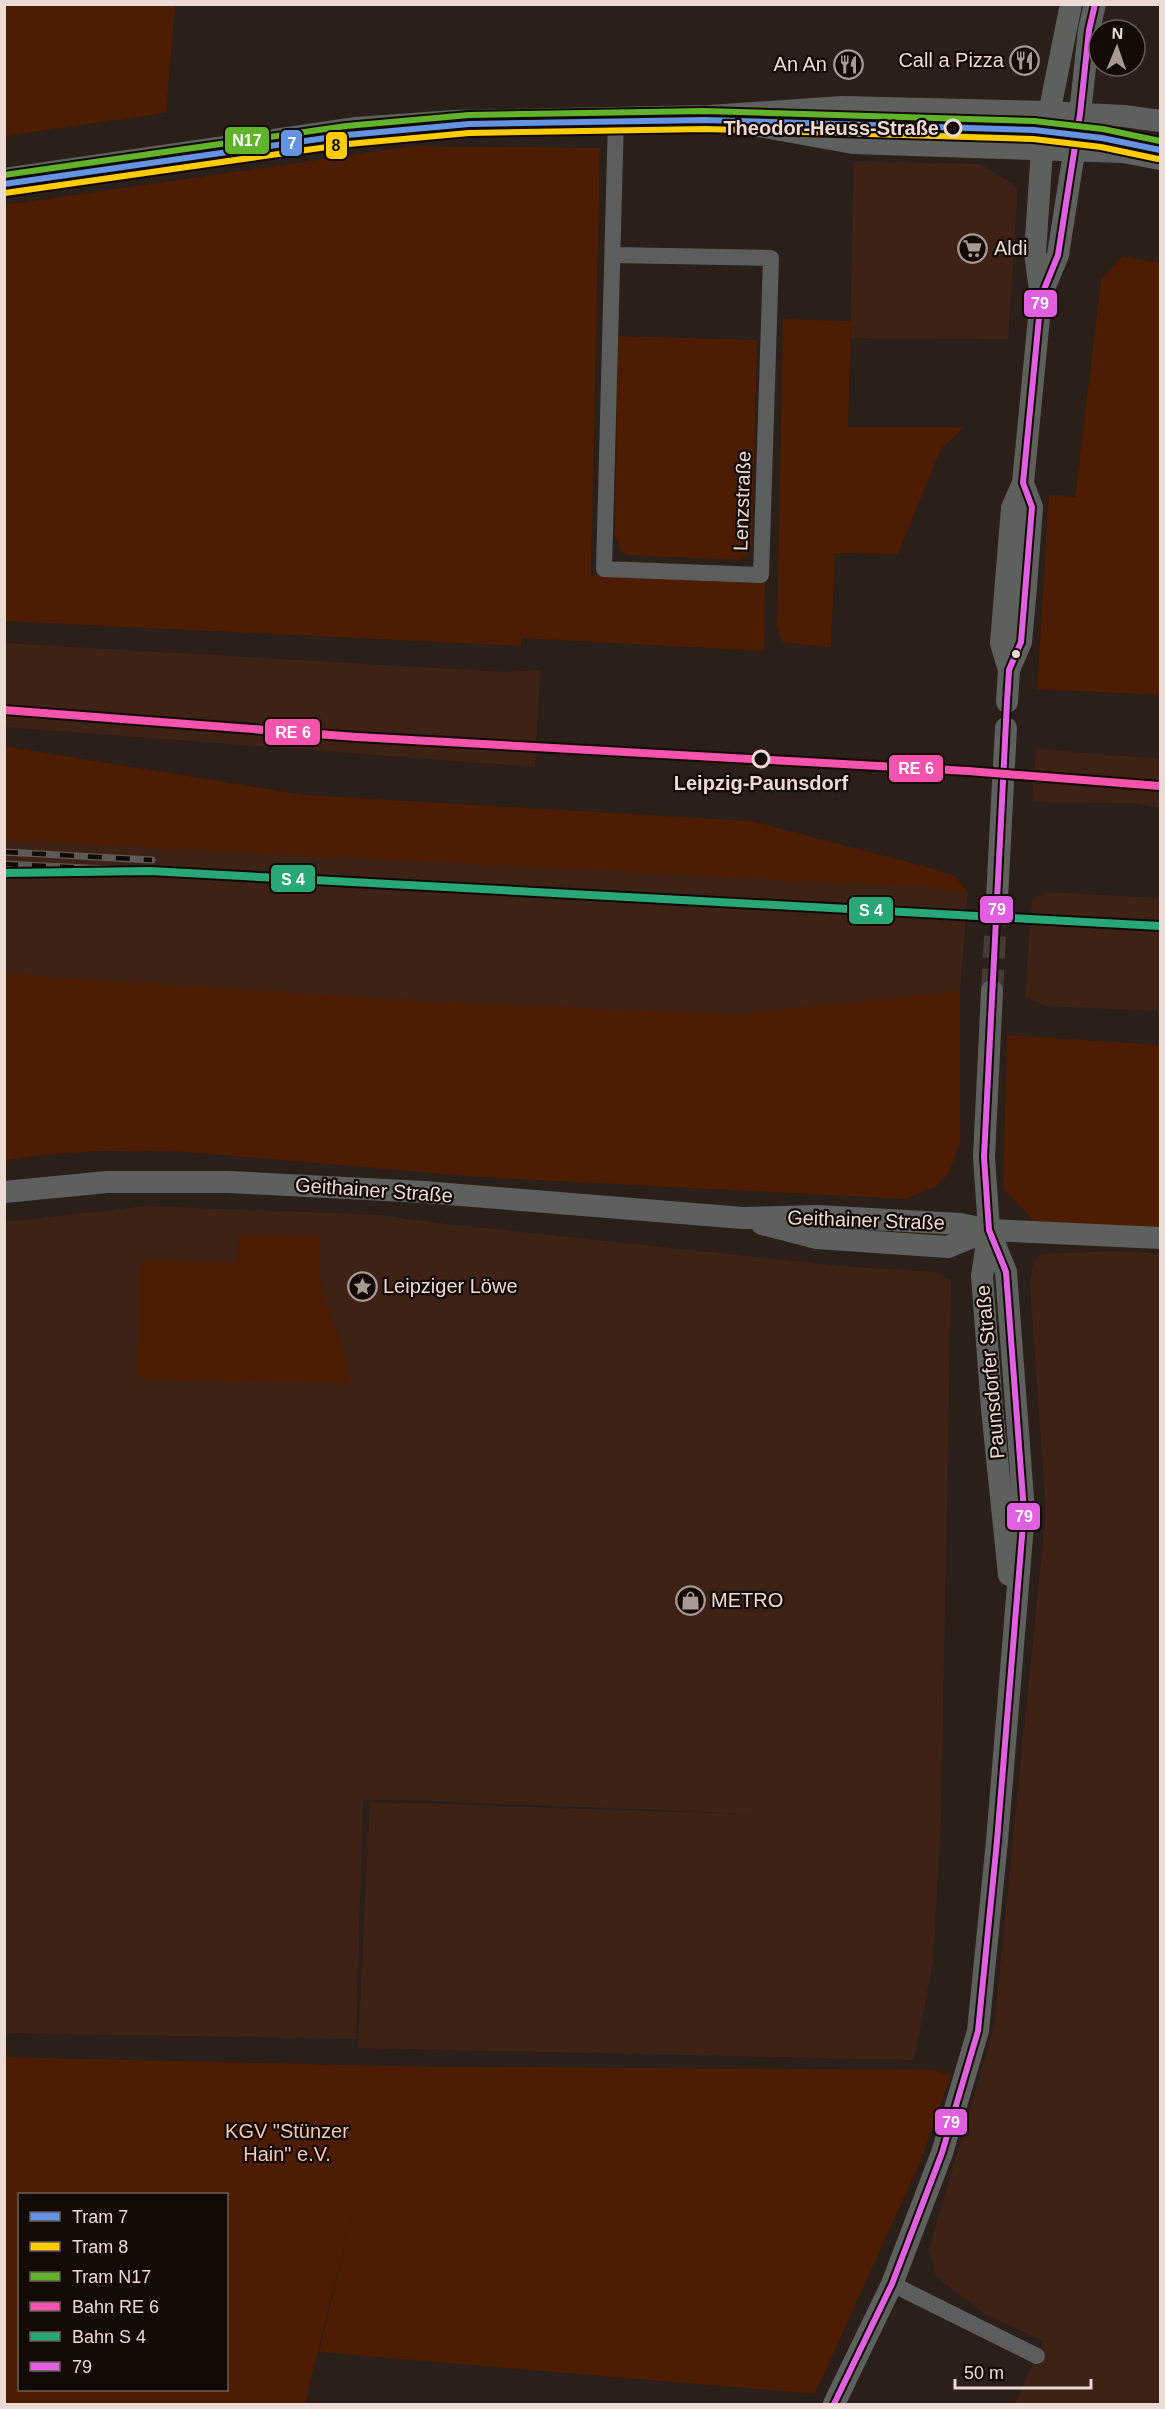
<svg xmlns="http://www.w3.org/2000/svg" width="1165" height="2409" viewBox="0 0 1165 2409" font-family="Arial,sans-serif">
	<rect width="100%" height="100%" fill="#2b1f19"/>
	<path fill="#3f2216" d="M854,161L980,164L1018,187L1008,339L850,338Z
		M4,643L507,672L540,670L535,767L5,727Z
		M1036,749L1160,759V808L1133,803L1032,802Z
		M4,820L955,876L968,893L958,1015L5,1035Z
		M1046,892L1160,898V1011L1045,1006L1025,996L1032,900Z
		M147,1206L381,1215L429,1222L841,1266L934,1272L951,1280L941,1821L933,1962L914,2060L358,2048L370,1802L780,1815L410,1800H363L356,2039L5,2033L4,1222Z
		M1114,1251L1160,1254V2404H1015L1043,2341L983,2313L936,2276L929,2249L994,2027L1046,1511L1030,1286L1033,1262L1041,1254Z"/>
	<path fill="#4c1c03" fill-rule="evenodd" d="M4,5H175L166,113L5,136Z
		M413,146L600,148L591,575L765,582L764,651L521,638V646L5,621V205Z
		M1122,256L1160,263V695L1037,689L1049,494L1075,497L1101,280Z
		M783,319L851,321L848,427H965L941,449L898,554L835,553L831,648L783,642L777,629Z
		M618,336L757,340L752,545L746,557L739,560L626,555L621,551L615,536Z
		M4,746L305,795L751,821L931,868L955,876L968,893L938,888L5,840Z
		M4,974L475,1004L739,1014L960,991V1142L949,1173L935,1187L906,1199L479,1177L187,1152L102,1151L38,1155L5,1161Z
		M1007,1035L1160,1045V1234L1038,1225L1003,1188Z
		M239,1235L319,1236C319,1255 318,1275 323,1293C332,1324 347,1351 350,1384L137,1379L141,1260L237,1263Z
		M5,2057L388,2066L933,2070L951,2075L920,2162L815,2394L319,2352L353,2210L305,2404H5ZM20,2194H226V2390H20Z"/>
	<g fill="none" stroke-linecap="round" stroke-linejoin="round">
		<path stroke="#483b35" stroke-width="22" stroke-dasharray="22 11" stroke-linecap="butt" d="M992,991L997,899"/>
		<path stroke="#5b5e5c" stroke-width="16" d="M614,255L771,258L761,575L604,569L616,117
			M892,2284L1037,2356"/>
		<path stroke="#5e605d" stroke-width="22" d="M736,122L853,143L1123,152L1160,159
			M4,179L356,128L453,121L709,116L842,107L1047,112L1124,116L1160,121
			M1041,296L1058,255L1080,114L1089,30L1095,4
			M1009,670L1021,642L1026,587L1032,507L1023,483
			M1007,702L1009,670L1001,643L1012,508L1023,483L1041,297L1035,253L1042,149L1071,4
			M1004,765L1006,728
			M997,899L1003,782
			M992,991L984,1157L989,1230L982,1276L992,1409L1009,1575
			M4,1192L107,1182H229L424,1192L743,1218L818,1216L960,1224L989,1230L1160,1238
			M762,1224L817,1238L948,1247L989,1230
			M834,2404L892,2284L942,2153L978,2031L997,1841L1024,1512L1006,1272L989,1230"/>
		<defs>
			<path id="rail" d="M4,852L152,860
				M4,864L150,871"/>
		</defs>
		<use href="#rail" stroke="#5e5a57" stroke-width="7"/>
		<use href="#rail" stroke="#130905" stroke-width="4.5" stroke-dasharray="14" stroke-linecap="butt"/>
		<defs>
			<path id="bus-1" d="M834,2404L892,2284L942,2153L978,2031L997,1841L1024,1512L1006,1272L989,1230L984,1157L1007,702L1009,670L1021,642L1032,507L1023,483L1041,297L1058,255L1080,114L1089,30L1095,4"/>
		</defs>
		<use href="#bus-1" stroke="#130905" stroke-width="10"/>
		<use href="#bus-1" stroke="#e160e1" stroke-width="6"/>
		<defs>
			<path id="rail-1" d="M4,710L357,737L968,771L1160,786"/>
			<path id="rail-2" d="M4,873L150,871L1160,926"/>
		</defs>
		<use href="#rail-1" stroke="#130905" stroke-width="12"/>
		<use href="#rail-2" stroke="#130905" stroke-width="12"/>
		<use href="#rail-1" stroke="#f653ac" stroke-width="8"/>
		<use href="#rail-2" stroke="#28a876" stroke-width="8"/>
		<defs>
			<path id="tram-1" d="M4,184L347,135L469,124L705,120L1034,130L1102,138L1160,150"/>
			<path id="tram-2" d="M5,193L348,144L469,133L705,129L1033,139L1101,147L1158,159"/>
			<path id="tram-3" d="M4,175L346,126L469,115L705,111L1034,121L1103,129L1160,141"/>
		</defs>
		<use href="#tram-1" stroke="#130905" stroke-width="10"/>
		<use href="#tram-2" stroke="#130905" stroke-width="10"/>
		<use href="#tram-3" stroke="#130905" stroke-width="10"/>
		<use href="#tram-1" stroke="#6493e4" stroke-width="6"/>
		<use href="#tram-2" stroke="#fc0" stroke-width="6"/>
		<use href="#tram-3" stroke="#62b32c" stroke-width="6"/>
	</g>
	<defs>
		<symbol id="restaurant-ring" viewBox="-11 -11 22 22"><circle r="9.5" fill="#130905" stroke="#a89993" stroke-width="1.5"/><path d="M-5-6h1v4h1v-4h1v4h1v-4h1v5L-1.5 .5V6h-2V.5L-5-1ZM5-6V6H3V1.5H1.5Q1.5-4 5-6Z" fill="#a89993"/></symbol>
		<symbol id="supermarket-ring" viewBox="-11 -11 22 22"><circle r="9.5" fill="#130905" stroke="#a89993" stroke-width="1.5"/><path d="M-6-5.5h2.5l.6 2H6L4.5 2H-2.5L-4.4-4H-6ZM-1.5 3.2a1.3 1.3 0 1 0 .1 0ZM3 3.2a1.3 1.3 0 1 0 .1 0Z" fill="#a89993"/></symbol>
		<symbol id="sight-ring" viewBox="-11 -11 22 22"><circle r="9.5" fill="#130905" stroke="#a89993" stroke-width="1.5"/><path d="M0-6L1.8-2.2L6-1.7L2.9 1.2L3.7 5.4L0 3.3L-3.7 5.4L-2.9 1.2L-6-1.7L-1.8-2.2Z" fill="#a89993"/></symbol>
		<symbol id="shop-ring" viewBox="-11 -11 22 22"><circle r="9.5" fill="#130905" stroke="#a89993" stroke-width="1.5"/><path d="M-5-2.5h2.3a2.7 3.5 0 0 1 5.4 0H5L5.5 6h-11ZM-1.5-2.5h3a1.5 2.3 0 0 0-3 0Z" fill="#a89993"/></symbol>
	</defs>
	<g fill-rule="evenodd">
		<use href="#restaurant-ring" x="1008" y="44" width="33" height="33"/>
		<use href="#restaurant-ring" x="832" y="48" width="33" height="33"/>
		<use href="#supermarket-ring" x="956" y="232" width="33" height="33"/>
		<use href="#sight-ring" x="346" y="1270" width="33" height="33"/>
		<use href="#shop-ring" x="674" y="1584" width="33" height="33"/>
	</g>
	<g fill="#130905" stroke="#ecdbd4" stroke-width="3">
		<circle cx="953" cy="128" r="8"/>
		<circle cx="761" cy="759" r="8"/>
	</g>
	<circle fill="#ecdbd4" stroke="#130905" stroke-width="2" cx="1016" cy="654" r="5"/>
	<g text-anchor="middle" stroke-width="4.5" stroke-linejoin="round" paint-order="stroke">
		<g font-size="20" fill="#ecdbd4" stroke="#130905" text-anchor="start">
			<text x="1004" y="67" text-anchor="end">Call a Pizza</text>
			<text x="827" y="71" text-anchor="end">An An</text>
			<text x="994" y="255">Aldi</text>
			<text x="383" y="1293">Leipziger Löwe</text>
			<text x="711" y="1607">METRO</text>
		</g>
		<g font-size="20" font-weight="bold" fill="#ecdbd4" stroke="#130905" text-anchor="end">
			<text x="939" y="135">Theodor-Heuss-Straße</text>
			<text x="761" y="790" text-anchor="middle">Leipzig-Paunsdorf</text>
		</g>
		<g font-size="20" fill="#ecdbd4" stroke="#130905">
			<text transform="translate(742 501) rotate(-88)" y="7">Lenzstraße</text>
			<text transform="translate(374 1190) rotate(4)" y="7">Geithainer Straße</text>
			<text transform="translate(866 1220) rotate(2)" y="7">Geithainer Straße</text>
			<text transform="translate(990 1372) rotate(-95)" y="7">Paunsdorfer Straße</text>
		</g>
		<g font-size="20" fill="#f6c6b1" stroke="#130905">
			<text x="287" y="2138">KGV "Stünzer<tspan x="287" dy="23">Hain" e.V.</tspan></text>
		</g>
	</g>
	<g stroke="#130905" stroke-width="2">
		<rect x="224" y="126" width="46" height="29" rx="6" fill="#62b32c"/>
		<rect x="280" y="129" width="23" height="28" rx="6" fill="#6493e4"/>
		<rect x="325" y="131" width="23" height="29" rx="6" fill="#fc0"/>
		<rect x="1023" y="289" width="35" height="29" rx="6" fill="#e160e1"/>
		<rect x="264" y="718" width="57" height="28" rx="6" fill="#f653ac"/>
		<rect x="888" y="754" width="56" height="29" rx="6" fill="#f653ac"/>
		<rect x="270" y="864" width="46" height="29" rx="6" fill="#28a876"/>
		<rect x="979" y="895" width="35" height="29" rx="6" fill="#e160e1"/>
		<rect x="848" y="896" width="46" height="29" rx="6" fill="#28a876"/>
		<rect x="1006" y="1502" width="35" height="29" rx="6" fill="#e160e1"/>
		<rect x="934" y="2108" width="34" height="28" rx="6" fill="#e160e1"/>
	</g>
	<g font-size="16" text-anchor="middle" font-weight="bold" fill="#fff">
		<text x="247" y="146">N17</text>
		<text x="292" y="149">7</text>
		<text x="1040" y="309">79</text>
		<text x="293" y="738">RE 6</text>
		<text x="916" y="774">RE 6</text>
		<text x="293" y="885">S 4</text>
		<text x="997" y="915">79</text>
		<text x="871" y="916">S 4</text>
		<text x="1024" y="1522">79</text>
		<text x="951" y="2128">79</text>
	</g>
	<g font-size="16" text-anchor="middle" font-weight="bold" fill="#111">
		<text x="336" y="151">8</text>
	</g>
	<rect width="1165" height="2409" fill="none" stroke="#ecdbd4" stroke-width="12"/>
	<rect x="18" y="2193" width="210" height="198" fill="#130905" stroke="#6a5d58" stroke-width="1.5"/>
	<rect x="30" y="2212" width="30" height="9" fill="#6493e4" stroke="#6a5d58" stroke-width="1.5"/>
	<text x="72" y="2223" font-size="18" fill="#ecdbd4">Tram 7</text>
	<rect x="30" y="2242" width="30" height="9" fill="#ffcc00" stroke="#6a5d58" stroke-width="1.5"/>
	<text x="72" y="2253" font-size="18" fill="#ecdbd4">Tram 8</text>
	<rect x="30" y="2272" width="30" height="9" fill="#62b32c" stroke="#6a5d58" stroke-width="1.5"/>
	<text x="72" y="2283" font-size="18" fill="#ecdbd4">Tram N17</text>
	<rect x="30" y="2302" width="30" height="9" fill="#f653ac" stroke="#6a5d58" stroke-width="1.5"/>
	<text x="72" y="2313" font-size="18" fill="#ecdbd4">Bahn RE 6</text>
	<rect x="30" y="2332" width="30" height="9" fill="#28a876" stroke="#6a5d58" stroke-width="1.5"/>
	<text x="72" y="2343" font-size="18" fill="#ecdbd4">Bahn S 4</text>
	<rect x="30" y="2362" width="30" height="9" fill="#e160e1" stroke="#6a5d58" stroke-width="1.5"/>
	<text x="72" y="2373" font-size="18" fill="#ecdbd4">79</text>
	<g transform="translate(1117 48) rotate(2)"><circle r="28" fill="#130905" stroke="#6a5d58" stroke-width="1.5"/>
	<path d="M0-4.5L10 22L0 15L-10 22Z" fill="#a89993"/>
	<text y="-9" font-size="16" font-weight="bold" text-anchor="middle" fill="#ecdbd4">N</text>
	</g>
	<path d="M955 2379v9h136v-9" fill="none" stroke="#ecdbd4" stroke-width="3"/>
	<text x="964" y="2379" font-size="18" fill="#ecdbd4" stroke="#130905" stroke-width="4.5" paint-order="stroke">50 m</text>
</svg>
